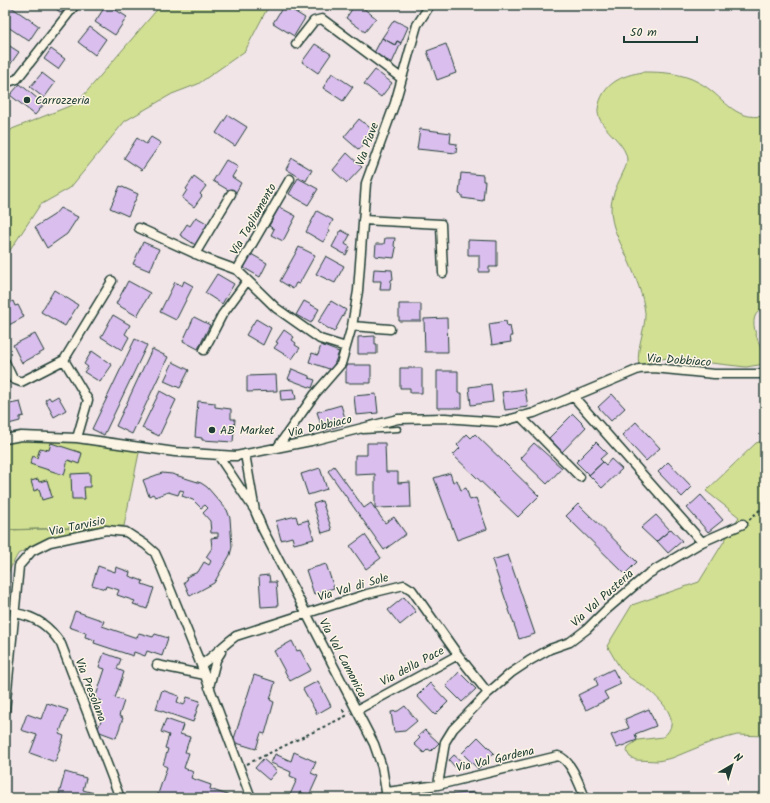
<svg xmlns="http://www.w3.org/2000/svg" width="770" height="803" viewBox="0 0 770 803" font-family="Kalam,sans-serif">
	<rect width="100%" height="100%" fill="#f2e5e8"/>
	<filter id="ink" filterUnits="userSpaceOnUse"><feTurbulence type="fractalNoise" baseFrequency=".025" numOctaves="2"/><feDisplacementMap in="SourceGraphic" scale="8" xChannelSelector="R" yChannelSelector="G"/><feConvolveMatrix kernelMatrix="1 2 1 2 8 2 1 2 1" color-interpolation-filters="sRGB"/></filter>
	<g filter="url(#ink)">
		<path fill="#d2e093" stroke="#788e64" d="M161,5H269L245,51L198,84L172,94L125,121L70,188L40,205L5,258V137L12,129L77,103Z
			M644,72C662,72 682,73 698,82C725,96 731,121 765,116V308C740,316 765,349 765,364L746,367L667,358L652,361L639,366C635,346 649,324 644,306C641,289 633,271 626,255C619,240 611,226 611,209C611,198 616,187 621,177C623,172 627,166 627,160C626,140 596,128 598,109C602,84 621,75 644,72Z
			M21,439H77L140,448L124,526L5,530V443Z
			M765,440V736L737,735L711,742L672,758L658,761L636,760L630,757L627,752L628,747L638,740L663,737C684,721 660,699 646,688C640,683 631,680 626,674C618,667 613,655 607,646L632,605L699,582L739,517L706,491L756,443Z
			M95,528L37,543L18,554L12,565L7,575L6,599H5V530Z"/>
		<path fill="#dabfee" stroke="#1f3d34" d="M51,5H67L61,13Z
			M106,5H108L127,17L115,35L95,22Z
			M284,5L305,18L294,36L273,23Z
			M355,5H359L376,18L365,32L346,18Z
			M11,7L39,26L29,41L5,25V16Z
			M394,20L408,27L401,43L397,41L395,45L382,38Z
			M90,27L106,39L95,55L78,42Z
			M382,38L395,45L397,41L401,43L392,63L374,53Z
			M5,43L19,52L5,72Z
			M315,44L331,54L318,73L302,62Z
			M446,44L456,73L437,80L427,51Z
			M51,49L65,59L58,69L44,59Z
			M375,70L392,83L381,97L364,84Z
			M42,73L55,83L44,98L30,87Z
			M332,73L353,87L343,101L323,88Z
			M20,84L44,104L35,115L10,95Z
			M228,115L247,127L235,146L216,133Z
			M359,119L374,131L359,150L344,137Z
			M420,129L451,133L450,143L457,144L456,153L417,149Z
			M151,137L161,143L142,170L124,158L137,138L146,144Z
			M347,153L362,167L347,183L333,170Z
			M292,158L312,170L306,181L286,169Z
			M226,160L238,167L232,177L241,183L235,194L213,181Z
			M461,173L483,175V181H485L483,201L462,198V195L459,194Z
			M194,177L206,186L200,194L202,196L194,207L182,198L187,190L186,189Z
			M298,178L318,189L308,205L289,194Z
			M120,186L138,194L128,216L110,208Z
			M279,207L296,216L283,241L271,235L274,229L269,226Z
			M60,208L78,217L67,234L47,248L35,227L54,215Z
			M317,211L333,220L328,230L330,231L323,242L306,232Z
			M196,217L210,225L197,246L180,235L187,224L190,226Z
			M341,230L350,235L345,244L350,247L346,255L332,247Z
			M385,238H395L394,246L396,248L394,258L375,256L376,244H384Z
			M468,240L497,241V267H489V272H479V255H468Z
			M143,242L159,249L150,271L133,264Z
			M299,247L315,255L299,284L296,283L293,289L280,281Z
			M251,254L267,263L260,277L244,268Z
			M326,256L344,266L335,283L316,274Z
			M374,269L392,270L393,279L391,280L390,290H380L381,281H373Z
			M217,274L234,284L222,304L205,293Z
			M128,281L150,293L137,316L116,304Z
			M184,281L193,286L176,320L160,312L175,282L182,286Z
			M54,290L78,305L65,326L41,312Z
			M13,301L15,306L18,305L24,317L7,326L6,323H5V303L6,305Z
			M304,301L319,309L311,323L296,315Z
			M331,301L346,310L334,332L318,322Z
			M399,304H421V321H399Z
			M113,315L130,325L125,334L129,337L122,350L101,337Z
			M194,317L210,325L198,349L183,341Z
			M447,318L448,352H425L424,319Z
			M256,319L271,328L263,345L246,335Z
			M506,321L507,327L510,326L512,336H510L511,342L492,345L489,324Z
			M284,330L294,337L292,340L296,343L295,345L300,348L292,359L274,348L278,343L276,342Z
			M35,334L44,351L22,363L13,345Z
			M375,336V344H377V354H358V337Z
			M135,339L147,345L104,435L92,429Z
			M321,345L339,352L332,370L309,362L312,353L318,355Z
			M152,349L168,357L132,434L116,426Z
			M92,351L112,365L100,382L84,372L88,367L84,364Z
			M173,362L189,370L180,388L164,381Z
			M346,365H371V383H346Z
			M400,368H422V393H410V388H400Z
			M292,369L309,376V378L315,380L312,388L288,379Z
			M437,371H458V393H462V408H437Z
			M276,375L277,391L247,392V376Z
			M491,384L493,402L471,405L469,387Z
			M294,389L296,399L281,400L280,390Z
			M525,389L528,407L505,410L502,392Z
			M160,391L176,400L159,436L142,428Z
			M376,394L378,413L356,415L354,396Z
			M612,394L625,408L611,421L598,407Z
			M58,396L66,410L54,417L45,400L49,397L51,400Z
			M9,400L10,404L20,402L24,416L20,417V421L5,425V401Z
			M198,401L215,403V407L231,409V419H235L233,442L202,440V438L195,437Z
			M341,405L345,418L341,419L343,425L323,431L317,412Z
			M573,414L586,427L562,452L549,438Z
			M636,422L660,448L646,461L622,435Z
			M467,434L471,438L475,434L539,496L518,517L453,455L460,448L457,445Z
			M596,442L607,453L600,459L603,462L589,475L576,462Z
			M51,443L82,453L79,464L68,460L64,475L30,464L33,456L37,458L40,448L49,450Z
			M367,443H385L386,472H398V483L410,482L411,507L375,508V474L355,475V455H367Z
			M534,443L562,468L547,484L520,458Z
			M611,459L622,469L602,488L589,475L603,462L606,465Z
			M668,462L692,487L682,497L658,472Z
			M334,466L364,508L371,503L385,523L394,517L406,534L384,550L328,471Z
			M320,468L327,489L308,495L301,474Z
			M90,473V487H84L85,499H72L71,474Z
			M162,473L172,474L201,483L207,487L227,510L230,518L232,547L230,555L214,583L190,596L184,582L187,580L186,577L198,572L204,562L209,565L211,561L206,557L212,548L211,538L218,537V533H211L210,521L203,513L208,508L205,505L201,508L193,500L182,496L184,491L180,490L178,495L168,492L155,497L153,494L149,496L143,480Z
			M450,473L453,482L457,480L461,490L466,488L470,500L476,498L487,529L457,540L434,478Z
			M38,479L39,482L47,480L52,497L42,500L39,489L34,491L31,481Z
			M701,495L723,520L708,532L687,508Z
			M322,501L332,530L322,533L313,504Z
			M578,504L637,562L625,574L566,516Z
			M656,515L670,530L656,542L641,528Z
			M296,516L298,523L308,520L314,539L294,544L292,537L281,540L276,521Z
			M671,529L682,541L668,553L657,541Z
			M365,535L381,558L366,569L350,546Z
			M508,555L535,634L519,639L492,560Z
			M326,564L334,588L314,594L306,570Z
			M98,566L115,572L116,567L130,572L129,576L143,581L142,584L154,588L147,609L133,604L135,601L117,595L119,590L106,586L105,589L92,585Z
			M269,575L270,582H276L278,606L261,607L259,576Z
			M404,597L416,612L400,625L388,610Z
			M75,611L104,621L102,626L137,638L139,633L153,637L155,634L168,638L162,656L147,651L145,656L134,652L133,656L94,643L95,640L85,637L86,633L69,627Z
			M292,641L297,651L300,650L311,670L290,681L274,651Z
			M104,653L121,659L117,669L124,672L115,698L124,701L119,716L123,718L116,738L97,731L103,715L98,713L102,701L95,699L105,669L99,667Z
			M613,669L621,684L604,692L608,699L586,710L578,695L598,685L595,678Z
			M459,672L476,689L462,702L446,686Z
			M254,675L275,682L270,700L274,702L265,734L261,733L256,749L233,742Z
			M318,681L331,706L317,714L303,689Z
			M430,683L448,702L435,715L417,696Z
			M162,690L179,696L177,702L184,705L187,697L200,701L193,722L156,709Z
			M47,703L68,710L59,734L64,736L55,762L30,753L37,735L21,730L27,714L41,719Z
			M405,706L417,721L405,731L394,732L391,712L398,711Z
			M649,709L656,726L635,734L637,740L617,748L611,735L629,728L625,719Z
			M166,719L183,725L180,734L190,737L185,752L189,753L184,768L193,772L191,778L211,785L210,789L236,798H152L157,797L167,767L163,765L168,749L165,748L169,735L161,732Z
			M425,730L439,743L431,751L428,749L424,753L414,744L420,738L418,736Z
			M478,737L494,753L478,769L462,753Z
			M294,752L316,762L311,773L318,776L309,796L300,792L298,798L290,795L297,779L290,776L291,772L271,763L275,754L291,761Z
			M454,755L461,761L455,767L449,760Z
			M263,759L277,771L269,780L255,768Z
			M65,772L86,778L83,790L101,795L100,798H58Z
			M475,792L476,798H419Z"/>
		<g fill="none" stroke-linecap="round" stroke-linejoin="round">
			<defs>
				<path id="service" d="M363,431L398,429"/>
				<path id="minor" d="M296,44L314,21L322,19L401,78
					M5,83L17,79L75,5
					M363,220L441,224L443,273
					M139,228L207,259L237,270L276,308L320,339L346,347
					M195,254L231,194
					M237,270L290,179
					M352,326L390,329
					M204,350L222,315L247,281
					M64,360L88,400L77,438
					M5,362L13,379L21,382L64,360L112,281
					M573,396L702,542
					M520,416L580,477
					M5,439L21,436L77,438L175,452L236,456L311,441L398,419L445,418L500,422L534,413L639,369L654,368L714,374H765
					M277,448L315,394L341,364L352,326L358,291L366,183L395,103L417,25L430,5
					M245,454L255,511L263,530L374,744L382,767L387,798
					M218,455L254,509
					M15,613C37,617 49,626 61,644L120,798
					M157,665L205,675
					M201,665C214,656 223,645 236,636L367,594L404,585L412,590L458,655L488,693
					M209,687L216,660L221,652
					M357,710L458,655
					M5,711L19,566L32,551L50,542L106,530L126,532L146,545L155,553L160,564L201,665L251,798
					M438,785L445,742L453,729L488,693L511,673L529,661L550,649L570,642L587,629L606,610L648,574L702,542L743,524
					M387,792L438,785L558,756C571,759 580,786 585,798
					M379,798L387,796"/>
			</defs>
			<use href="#service" stroke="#1f3d34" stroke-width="7"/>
			<use href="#minor" stroke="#1f3d34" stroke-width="11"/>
			<path stroke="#1f3d34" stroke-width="2" stroke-dasharray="3 3" stroke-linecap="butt" d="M749,520L765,505
				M247,764L346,716L343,710L346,709"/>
			<use href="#service" stroke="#fcf5e5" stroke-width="4"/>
			<use href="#minor" stroke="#fcf5e5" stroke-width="8"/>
		</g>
	</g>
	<g fill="#1f3d34" stroke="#fcf5e5" stroke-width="1.5">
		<circle cx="27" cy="100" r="4"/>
		<circle cx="212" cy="430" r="4"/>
	</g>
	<g text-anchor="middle" stroke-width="3" stroke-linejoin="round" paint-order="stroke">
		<g font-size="12" fill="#1f3d34" stroke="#fcf5e5" text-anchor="start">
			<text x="35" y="104">Carrozzeria</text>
			<text x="220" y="434">AB Market</text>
		</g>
		<g font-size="12" fill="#1f3d34" stroke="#fcf5e5">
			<text transform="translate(367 144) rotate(-70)" y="4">Via Piave</text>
			<text transform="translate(253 219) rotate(-60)" y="4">Via Tagliamento</text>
			<text transform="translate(679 360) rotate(4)" y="4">Via Dobbiaco</text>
			<text transform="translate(320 426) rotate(-13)" y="4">Via Dobbiaco</text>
			<text transform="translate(77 526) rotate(-12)" y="4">Via Tarvisio</text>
			<text transform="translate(353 587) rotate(-16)" y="4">Via Val di Sole</text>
			<text transform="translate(602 598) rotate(-42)" y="4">Via Val Pusteria</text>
			<text transform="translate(343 658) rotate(62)" y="4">Via Val Camonica</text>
			<text transform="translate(412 666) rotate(-28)" y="4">Via della Pace</text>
			<text transform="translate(91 690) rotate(69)" y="4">Via Presolana</text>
			<text transform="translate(495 759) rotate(-13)" y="4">Via Val Gardena</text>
		</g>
	</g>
	<rect width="770" height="803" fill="none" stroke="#fcf5e5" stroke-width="20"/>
	<rect x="10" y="10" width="750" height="783" fill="none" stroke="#1f3d34" stroke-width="1.5" filter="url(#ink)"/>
	<g transform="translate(732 765) rotate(38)" stroke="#fcf5e5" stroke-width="3" paint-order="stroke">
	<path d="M0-3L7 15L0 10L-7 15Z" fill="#1f3d34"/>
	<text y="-6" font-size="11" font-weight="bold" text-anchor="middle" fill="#1f3d34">N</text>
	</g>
	<path d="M624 36v6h73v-6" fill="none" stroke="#1f3d34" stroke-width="2"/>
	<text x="630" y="36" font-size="12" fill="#1f3d34" stroke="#fcf5e5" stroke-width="3" paint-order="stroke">50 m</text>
</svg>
